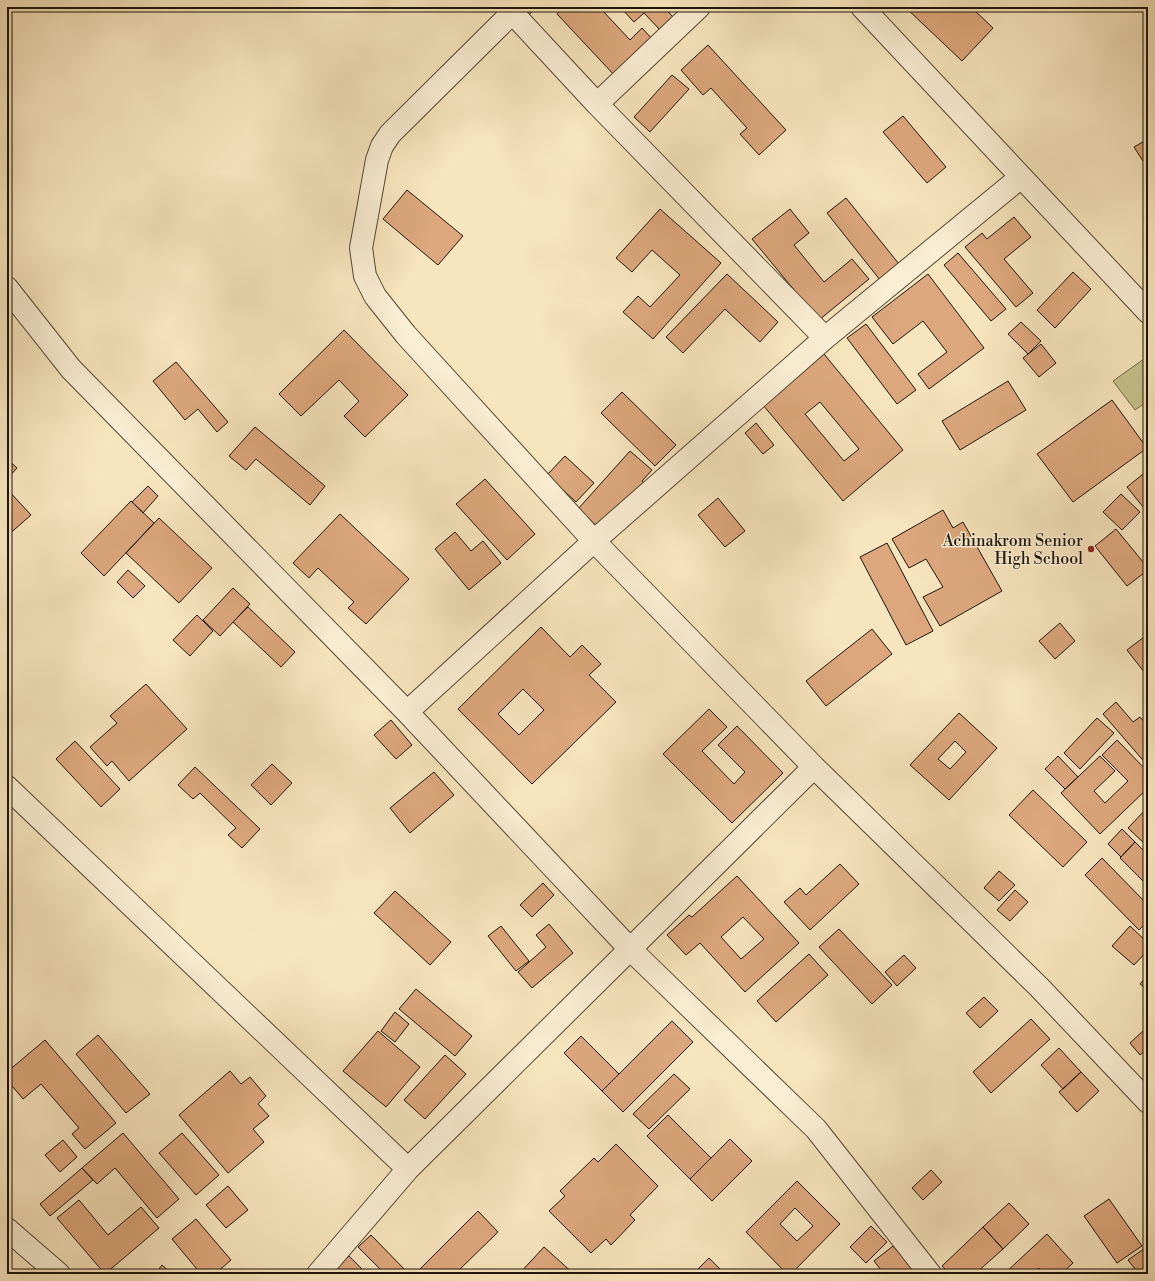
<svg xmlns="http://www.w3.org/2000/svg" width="1155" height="1281" viewBox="0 0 1155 1281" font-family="'Libre Bodoni',serif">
	<rect width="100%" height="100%" fill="#f7e5bd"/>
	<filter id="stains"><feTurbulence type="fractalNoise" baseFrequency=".005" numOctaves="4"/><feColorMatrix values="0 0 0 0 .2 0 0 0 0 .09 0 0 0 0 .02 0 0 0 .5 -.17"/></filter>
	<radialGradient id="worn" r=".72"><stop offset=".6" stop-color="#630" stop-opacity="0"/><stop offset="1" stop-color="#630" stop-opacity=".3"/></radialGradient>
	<path fill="#c5c28c" stroke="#726b4a" d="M1148,356V401L1135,410L1113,381Z"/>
	<path fill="#dca77c" stroke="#1e1408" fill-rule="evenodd" d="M518,7H536L528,16Z
		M564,7H606L602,10L630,40L642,28L654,41L616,77L557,14Z
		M620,7H664L673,17L660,30L644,13L634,22Z
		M905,7H971L993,28L962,61Z
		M708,45L786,130L759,155L740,134L747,128L711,88L703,95L681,70Z
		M672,75L689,89L650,132L634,117Z
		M903,116L946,167L927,183L883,132Z
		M1148,139V169L1134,147Z
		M407,190L463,236L438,265L383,219Z
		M846,198L899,264L880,280L827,213Z
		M660,209L721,263L653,339L623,312L638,296L650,307L680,275L652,250L632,272L616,258Z
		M790,209L809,233L794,245L824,282L852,259L869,279L819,320L752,239Z
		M1014,217L1031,237L1004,259L1033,293L1016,307L965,247L982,233L987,239Z
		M958,253L1006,309L991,321L944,265Z
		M1073,272L1091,289L1055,328L1037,310Z
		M727,274L778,322L760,342L725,309L683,353L666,337Z
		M928,274L984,348L929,389L918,374L947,352L923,321L893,344L872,317Z
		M1021,322L1041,341L1028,354L1008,334Z
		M866,324L916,390L897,404L847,338Z
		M344,330L408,395L365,437L344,416L359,401L339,380L301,416L279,394Z
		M1041,344L1056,363L1039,377L1023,358Z
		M824,354L903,450L843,501L763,405ZM820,402L859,449L844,461L805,414Z
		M176,362L228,422L217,432L198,409L185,420L153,381Z
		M1008,381L1026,410L960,450L942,421Z
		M622,392L676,445L655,466L601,413Z
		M1112,400L1147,448L1073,502L1037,454Z
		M756,423L774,445L763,454L745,433Z
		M255,427L325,486L310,505L256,459L246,470L229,456Z
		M630,451L652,470L642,481L648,486L600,529L578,509Z
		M565,456L594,483L576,502L547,475Z
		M7,459L17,468L7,479Z
		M1148,470V513L1127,487Z
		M485,479L535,534L507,560L456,504Z
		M148,486L158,496L143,513L132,502Z
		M7,489L31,515L7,536Z
		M1121,494L1140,512L1122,530L1103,512Z
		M718,498L745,531L725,547L698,515Z
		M131,501L154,523L104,576L81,553Z
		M943,510L953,528L963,522L1002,591L940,626L923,597L943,587L926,559L909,568L892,539Z
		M340,514L409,579L366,624L348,608L354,602L318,568L309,578L293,563Z
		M159,518L212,568L179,603L126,553Z
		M1116,529L1148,568V570L1127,586L1095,546Z
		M455,532L471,551L483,541L501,563L469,590L435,549Z
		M887,543L933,631L906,645L860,557Z
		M128,570L145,586L133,598L117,582Z
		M233,588L250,604L220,636L203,620Z
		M248,607L295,652L281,667L233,622Z
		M197,615L213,631L190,656L173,640Z
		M1060,623L1075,641L1055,659L1039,641Z
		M541,627L570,657L582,645L601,664L589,675L616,702L532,784L458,709ZM523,689L544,710L519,735L498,714Z
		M872,629L892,654L826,706L806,681Z
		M1148,634V677L1127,650Z
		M146,684L187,729L129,781L112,761L107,766L90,747L117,723L110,716Z
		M1116,702L1133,722L1140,717L1148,726V766L1103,714Z
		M709,709L727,727L702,751L734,784L745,772L718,745L737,726L783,773L732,823L663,754Z
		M959,713L997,748L949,800L910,765ZM955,741L966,752L950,769L938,759Z
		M1097,718L1114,733L1080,769L1064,753Z
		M391,720L412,745L396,759L374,735Z
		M1117,740L1148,772V788L1100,834L1061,793L1100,756L1115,771L1094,791L1105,803L1128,781L1102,755Z
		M75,741L120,789L101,807L56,759Z
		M1058,756L1078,777L1065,789L1045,769Z
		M272,764L292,783L271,805L251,785Z
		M195,767L260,829L242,848L228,835L236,828L200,793L193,799L178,785Z
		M434,772L454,795L410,833L390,808Z
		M1033,790L1087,842L1063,867L1009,815Z
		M1148,807V842L1146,845L1128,828Z
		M1122,829L1135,842L1121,857L1108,844Z
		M1135,842L1148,855V886L1120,858Z
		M1102,858L1148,905V921L1139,930L1085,875Z
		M840,864L859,884L810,930L784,902L800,888L806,895Z
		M999,871L1015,885L999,901L984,888Z
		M737,876L799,943L745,992L700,943L686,955L667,935L689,915L692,917ZM743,917L764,939L741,959L721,937Z
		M543,883L554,895L532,917L520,905Z
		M1015,890L1028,902L1010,921L997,910Z
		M395,891L451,942L430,965L374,913Z
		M549,924L573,953L532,988L518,972L546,947L536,935Z
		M501,926L529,961L516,971L488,936Z
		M1130,926L1148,943V950L1134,965L1112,946Z
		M839,929L892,985L872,1004L819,947Z
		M809,954L828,975L776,1022L757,1001Z
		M904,955L916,968L897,986L885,972Z
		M1148,975V990L1140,984Z
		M416,989L472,1036L455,1056L399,1009Z
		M984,997L998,1011L980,1028L966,1013Z
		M395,1012L409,1024L395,1042L381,1031Z
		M1031,1019L1050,1039L991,1093L973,1072Z
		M672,1021L693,1042L623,1112L602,1091Z
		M378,1031L420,1067L386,1107L343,1071Z
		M1143,1031L1148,1037V1048L1140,1055L1130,1043Z
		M98,1035L150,1094L126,1113L76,1054Z
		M581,1036L619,1074L602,1091L564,1053Z
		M45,1040L116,1123L85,1149L72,1134L79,1128L41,1084L23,1099L7,1080V1072Z
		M1059,1048L1081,1072L1063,1089L1041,1065Z
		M445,1055L466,1074L425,1119L404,1100Z
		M230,1071L241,1084L250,1077L266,1096L258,1104L269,1116L253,1129L264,1142L228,1173L179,1115Z
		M1081,1072L1099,1091L1077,1112L1059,1092Z
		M674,1074L690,1089L649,1129L633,1114Z
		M668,1115L711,1158L690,1179L647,1136Z
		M123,1133L179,1199L157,1218L115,1168L97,1184L82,1168Z
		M182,1133L219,1175L196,1195L159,1153Z
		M730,1139L752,1161L712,1201L690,1179Z
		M63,1140L77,1157L60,1172L45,1155Z
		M616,1144L658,1186L630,1215L635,1220L611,1245L606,1239L591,1253L549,1211L565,1196L560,1191L594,1158L598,1162Z
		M82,1168L93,1180L50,1216L40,1204Z
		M931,1170L942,1182L923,1200L912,1188Z
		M797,1181L840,1224L791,1274H787L746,1232ZM795,1208L813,1226L797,1241L780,1224Z
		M228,1186L248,1210L226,1228L206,1205Z
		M1109,1199L1142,1246L1117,1263L1084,1216Z
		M79,1200L108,1235L141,1207L159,1228L105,1274L57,1218Z
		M1009,1203L1029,1224L1003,1249L983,1227Z
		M478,1211L498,1232L455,1274H415Z
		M196,1219L231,1260L215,1274H201L172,1239Z
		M871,1226L887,1242L866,1263L850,1247Z
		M983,1227L1003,1249L975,1274H950L942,1266Z
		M1047,1234L1073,1263L1061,1274H1044L1039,1268L1033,1274H1004Z
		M371,1235L409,1274H385L358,1247Z
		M893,1246L917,1274H884L874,1261Z
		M1148,1246V1274H1139L1128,1260Z
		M544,1247L574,1274H519Z
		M349,1256L367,1274H333L332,1273Z
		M709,1258L725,1274H693Z
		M162,1265L172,1274H155Z"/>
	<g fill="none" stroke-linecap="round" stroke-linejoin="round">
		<defs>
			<path id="minor" d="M507,7L597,104L825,338
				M597,104L699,7
				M1021,177L825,338L594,541L814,767L1039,987L1148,1102
				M7,288L71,369L407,712L630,949L816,1129L930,1274
				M407,712L594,541L406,335L375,296L365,276L361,248L377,160L382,146L390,134L512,13
				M7,787L408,1169L814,767
				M7,1229L59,1274
				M318,1274L408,1169"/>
			<path id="tertiary" d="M862,7L1148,312"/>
		</defs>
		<use href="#minor" stroke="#544835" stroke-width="24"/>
		<use href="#tertiary" stroke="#544835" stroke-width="24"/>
		<use href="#minor" stroke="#faeed4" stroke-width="22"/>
		<use href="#tertiary" stroke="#faeed4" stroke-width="22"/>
	</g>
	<circle fill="#8f2418" stroke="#faeed4" stroke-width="1.5" cx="1091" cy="549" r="4"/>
	<g text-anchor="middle" stroke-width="3" stroke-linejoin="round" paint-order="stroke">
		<g font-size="16" fill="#1e1408" stroke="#faeed4" text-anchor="end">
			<text x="1083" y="546">Achinakrom Senior<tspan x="1083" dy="18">High School</tspan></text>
		</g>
	</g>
	<rect width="1155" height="1281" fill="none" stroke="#f7e5bd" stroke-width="24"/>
	<rect x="8" y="8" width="1139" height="1265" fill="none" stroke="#1e1408" stroke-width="2"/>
	<rect x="12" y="12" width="1131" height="1257" fill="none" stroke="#1e1408"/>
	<rect width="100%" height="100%" filter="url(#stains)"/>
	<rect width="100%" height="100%" fill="url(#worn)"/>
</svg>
